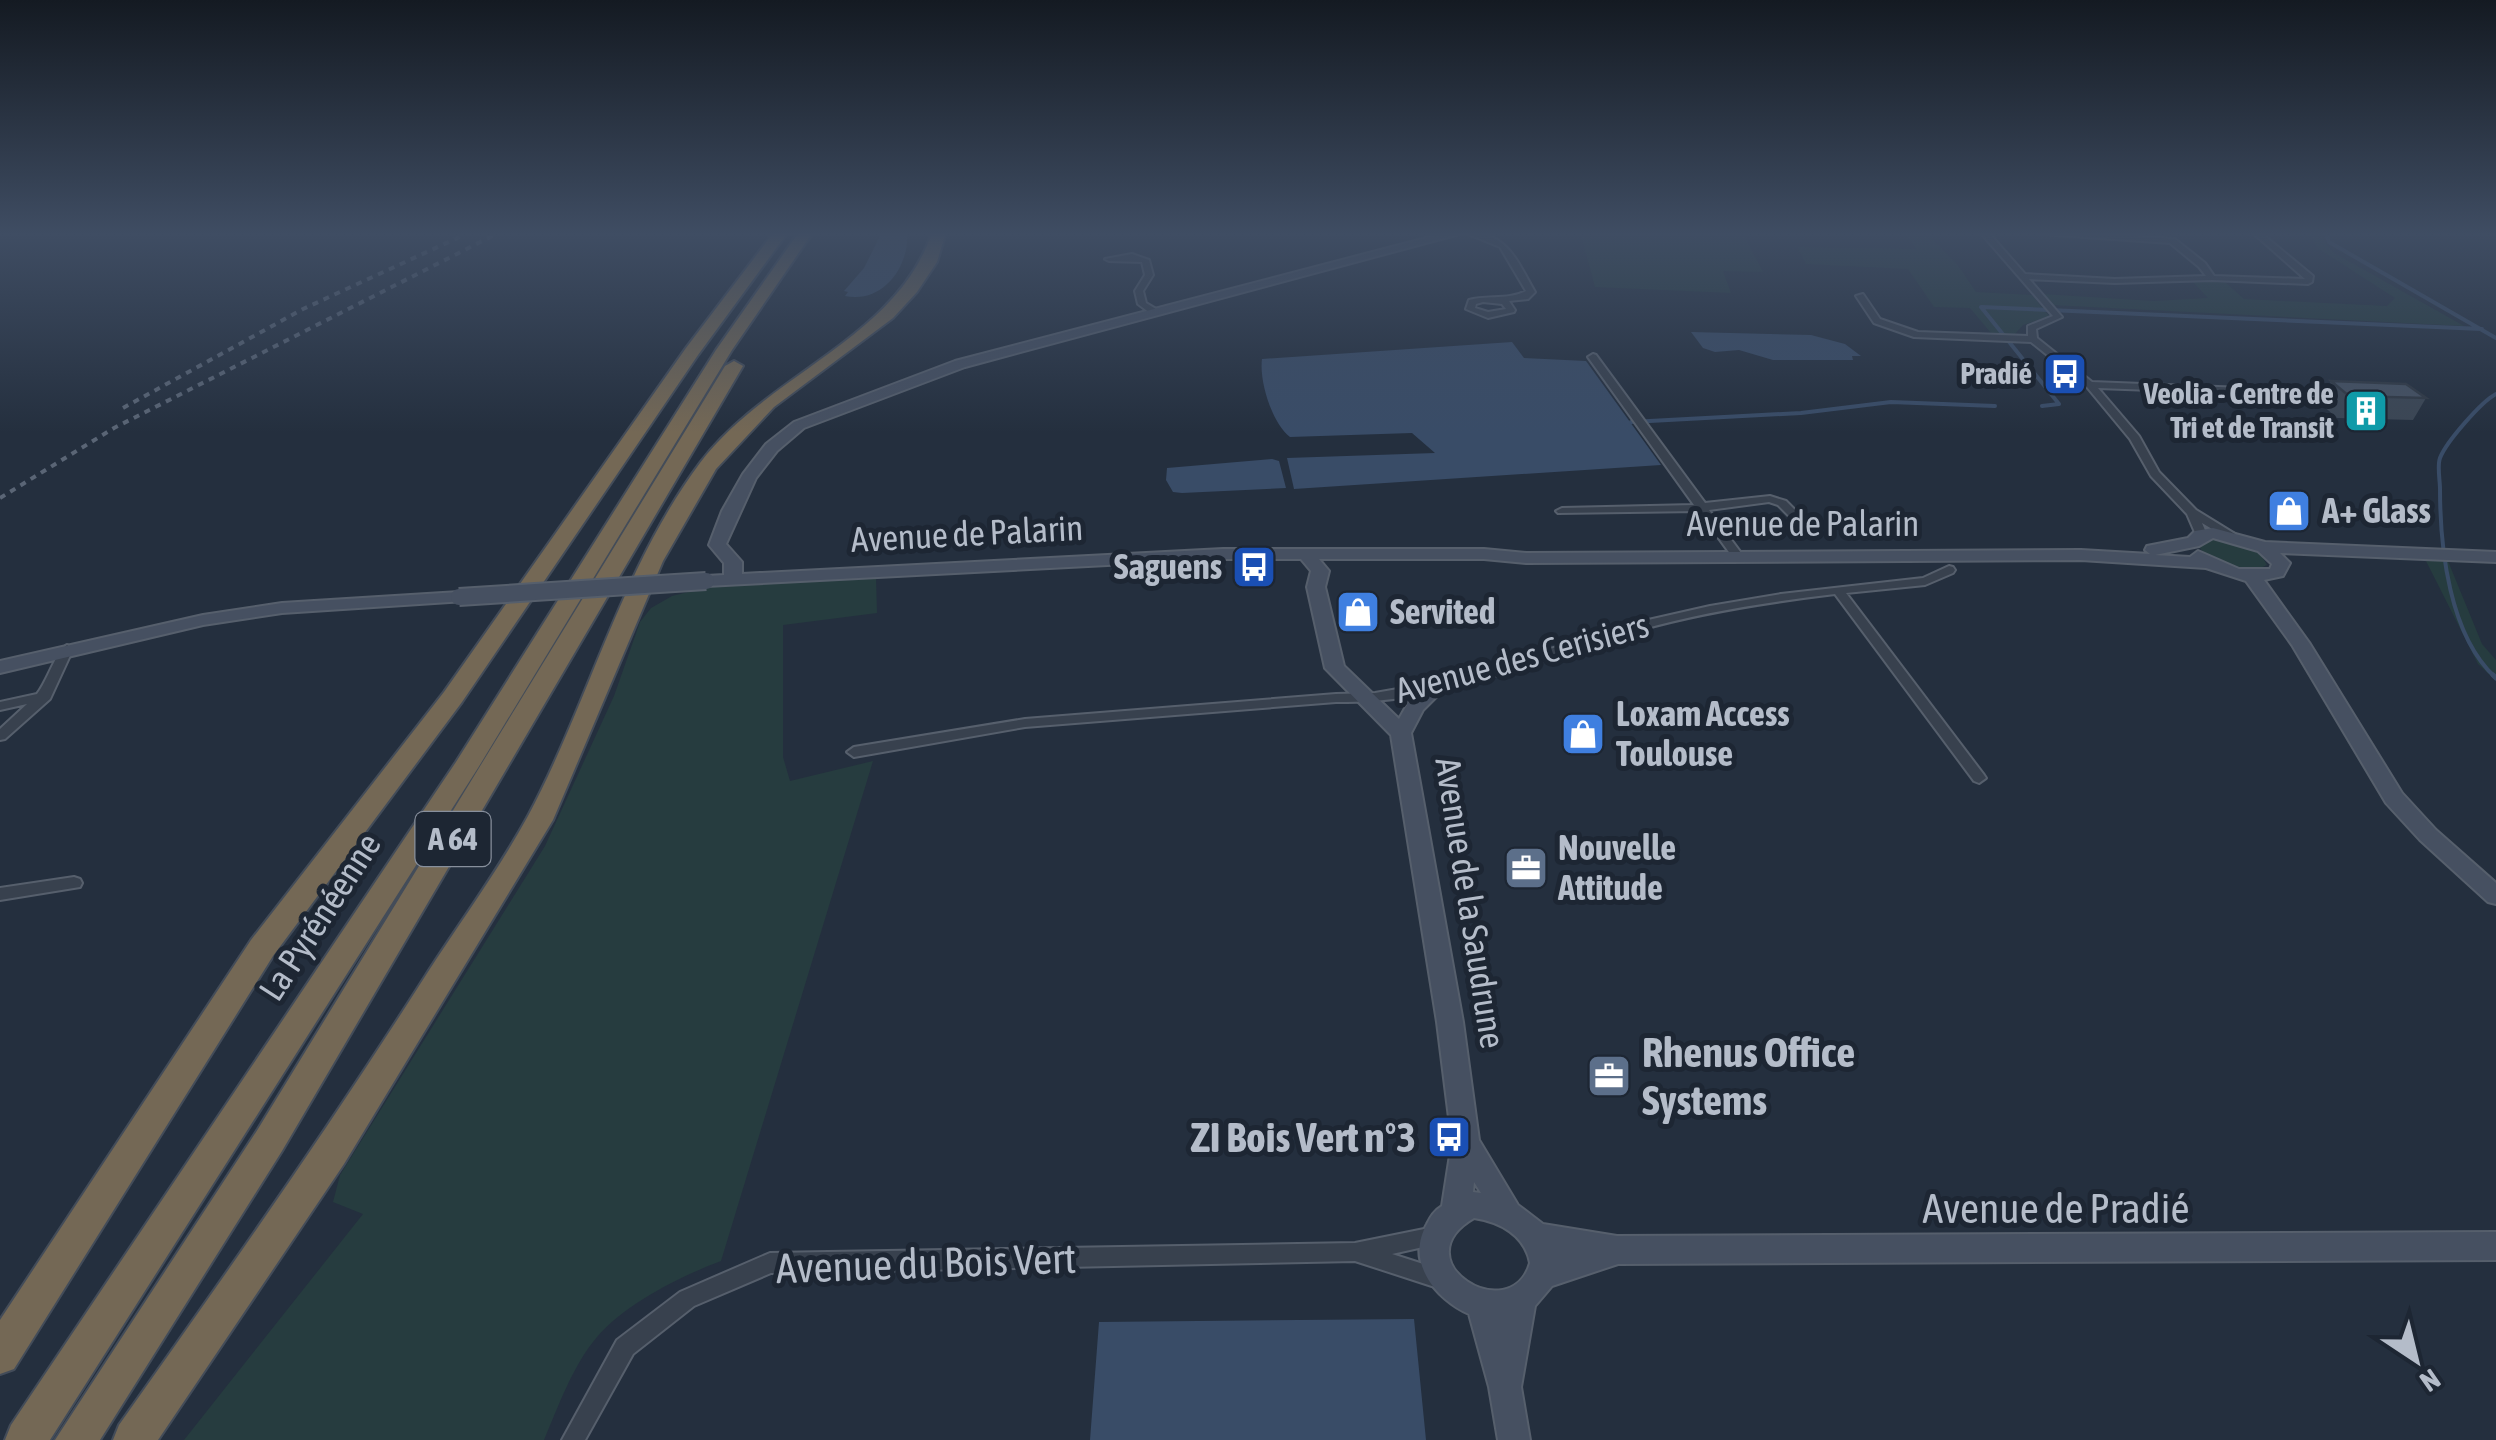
<svg xmlns="http://www.w3.org/2000/svg" width="2496" height="1440" viewBox="0 0 2496 1440" font-family="'Asap Condensed',sans-serif">
	<rect width="100%" height="100%" fill="#242f3e"/>
	<path fill="#263c3f" d="M1620,232H1742L1763,272L1723,271L1731,293L1595,287L1581,235Z
		M1904,232H1925L1957,264L1976,292L2032,295L2049,316L2023,325L2015,334L1991,333L1970,308L1934,307L1908,269L1806,264L1797,247L1916,249Z
		M2308,232H2321L2327,246L2336,254L2464,326L2051,305L2042,294L2154,301L2208,298L2193,282H2225L2244,299L2387,306L2395,298L2319,249Z
		M2216,538L2258,550L2267,565C2247,576 2209,566 2199,546Z
		M2426,561H2448L2482,644L2496,660V681L2478,664Z
		M876,577L877,613L783,625V757L790,781L873,761L721,1261C681,1276 625,1304 597,1337C573,1365 558,1407 544,1440H184L363,1214L333,1202L340,1175L545,846L614,696L640,622L651,608L672,596L709,587Z"/>
	<path fill="#394c67" d="M882,232H907C910,267 882,304 845,296L848,292L844,291L864,268Z
		M1691,332L1811,335L1845,344L1861,356H1852L1853,360H1773L1739,350L1715,352L1703,348Z
		M1512,342L1524,358L1586,361L1661,465L1294,489L1287,458L1435,453L1412,433L1290,437C1272,423 1259,381 1262,359Z
		M1272,459L1279,461L1286,488L1182,493L1173,492L1166,480L1167,468Z
		M1414,1319L1426,1440H1090L1099,1322Z"/>
	<g fill="none" stroke-linecap="round" stroke-linejoin="round">
		<path stroke="#394c67" stroke-width="4" d="M2325,232L2329,242L2496,338
			M2042,406L2059,404L1981,307L2482,329
			M1631,422L1801,413L1891,402L1995,406
			M2496,678C2449,636 2440,547 2440,489C2440,480 2437,466 2440,458C2446,442 2482,401 2496,394"/>
		<path stroke="#394c67" stroke-width="5" d="M2493,675L2496,678"/>
		<defs>
			<path id="street" d="M1463,232C1507,231 1516,259 1535,292L1528,299L1509,301L1515,310L1514,312L1488,318L1466,309L1469,300C1488,295 1509,300 1526,291L1500,247ZM1483,302L1502,304L1506,309L1488,312L1475,308L1476,304Z
				M1980,232H1988L2025,274L2115,279L2206,276L2199,267L2170,243L2043,234L2039,232H2074L2175,239L2205,263L2214,276L2305,279L2252,232H2260L2313,276L2312,282L2308,284L2212,280L2115,283L2029,279L2062,317L2036,329L2037,338L2092,382L2342,392L2344,394L2339,397L2098,388L2139,436L2159,472L2196,510L2235,534V538H2227L2202,523L2207,535L2201,538L2197,537L2187,514L2151,476L2130,439L2087,387L2031,342L1914,337L1874,323L1856,296L1863,294L1880,319L1918,332L2028,336V326L2053,316Z
				M1132,254L1149,260L1153,275L1143,291L1146,303L1156,309V313H1150L1138,304L1135,291L1145,275L1142,262L1109,261L1105,259Z
				M1593,354L1596,355L1705,503L1770,496L1786,501L1803,518V522H1795L1778,505L1769,502L1709,510L1744,557L1738,561L1734,559L1699,511L1558,513L1556,511L1562,508L1694,505L1588,357Z
				M1949,566L1953,567L1955,570L1953,573L1925,585L1846,593L1984,775L1986,778L1979,783L1974,781L1835,594C1769,602 1703,612 1640,630C1564,651 1490,683 1412,696C1387,701 1362,702 1336,702L1025,727L854,757L847,752L854,747L1025,719L1336,694L1375,693L1449,680L1635,623L1710,606L1781,594L1923,578Z
				M67,645L73,649L50,699L5,739L0,740V729L27,704L0,710V702L37,694C48,680 55,653 67,645Z
				M74,877L80,879L82,883L80,887L0,900V888Z
				M1434,1227L1441,1229L1444,1236L1441,1243L1392,1254L1448,1272L1451,1279L1448,1286L1441,1289L1355,1261L771,1273L694,1306L633,1354L585,1440H562L617,1340L680,1292L770,1253L1355,1243Z"/>
			<path id="secondary" d="M1449,232H1467L965,367L804,428L777,451L756,478L726,544L742,562V574L1223,549H1484L1526,553L2081,550L2150,554L2145,550L2147,546L2188,538L2195,531L2213,528L2265,542L2496,552V562L2280,553L2290,563L2283,576L2264,580L2310,644L2402,793L2436,830L2496,883V904L2488,902L2420,840L2386,803L2292,645L2246,581L2206,568L2081,560L1526,563L1484,559H1319L1329,571L1325,587L1344,666L1399,719L1408,703L1432,680H1446L1449,684L1423,710L1411,733L1463,1022L1479,1140L1518,1205L1543,1224L1617,1236L2496,1232V1260L1618,1264L1552,1286L1535,1306L1521,1387L1530,1440H1498L1489,1387L1469,1314C1435,1299 1405,1261 1427,1224C1431,1216 1434,1211 1442,1206L1452,1142L1437,1022L1391,735L1325,668L1307,587L1311,571L1301,559H1223L706,586L697,581L706,576L724,575V563L709,545L722,511L743,474L766,444L794,422L955,361ZM2213,538L2258,551L2272,564L2270,569H2239L2198,551L2190,557L2155,555L2199,546ZM1474,1182L1481,1193L1473,1192ZM1474,1218C1500,1222 1525,1235 1530,1263C1511,1329 1400,1261 1474,1218Z
				M459,592L465,593L468,597L465,601L282,613L203,625L0,673V661L203,615L282,603Z"/>
			<path id="highway" d="M774,232H788L698,355L462,702L273,956L14,1369L0,1374V1320L251,940L444,692L686,348Z
				M799,232H813L732,350L478,768L50,1440H5L11,1425L456,762L716,350Z
				M932,232H946L937,262L917,292L893,318L774,407L716,469L663,561L553,820L344,1164L158,1440H113L119,1425C224,1277 328,1129 426,975C460,922 498,871 528,816C590,700 621,569 700,463C767,374 898,338 932,232Z
				M734,361L743,366L282,1151L100,1440H55L258,1129L725,366Z"/>
		</defs>
		<use href="#street" stroke="#565f6c" stroke-width="4"/>
		<use href="#secondary" stroke="#565f6c" stroke-width="4"/>
		<use href="#highway" stroke="#434c59" stroke-width="4"/>
		<use href="#street" fill="#38414e" fill-rule="evenodd"/>
		<use href="#secondary" fill="#465061" fill-rule="evenodd"/>
		<use href="#highway" fill="#746855" fill-rule="evenodd"/>
		<path stroke="#5a6575" stroke-width="4" stroke-dasharray="6 6" stroke-linecap="butt" d="M123,408L303,309L466,234
			M0,498L114,428L500,232"/>
		<defs>
			<path id="secondary-bridge" d="M459,597L706,581"/>
		</defs>
		<use href="#secondary-bridge" stroke="#565f6c" stroke-width="20" stroke-linecap="butt"/>
		<use href="#secondary-bridge" stroke="#465061" stroke-width="16"/>
	</g>
	<path fill="#3b4654" d="M2331,381L2426,398L2413,420L2337,418L2320,403Z"/>
	<path fill="#455162" stroke="#303945" stroke-width="2.5" d="M2331,381L2406,384L2426,398L2349,396Z"/>
	<linearGradient id="sky" x2="0" y2="1"><stop stop-color="#141a22"/><stop offset="0.54" stop-color="#3f4d63"/><stop offset="1" stop-color="#3f4d63" stop-opacity="0"/></linearGradient>
	<rect width="2496" height="433" fill="url(#sky)"/>
	<defs>
		<symbol id="bus-square" viewBox="-11 -11 22 22"><rect x="-9" y="-9" width="18" height="18" rx="4" fill="#1a4fb4" stroke="#1d2633"/><path d="M-5-6H5V4H4V6H2V4H-2V6H-4V4H-5ZM-3.5-4V0h7V-4ZM-3.5 1.2v1.5H-2V1.2ZM2 1.2v1.5H3.5V1.2Z" fill="#fff"/></symbol>
		<symbol id="building-square" viewBox="-11 -11 22 22"><rect x="-9" y="-9" width="18" height="18" rx="4" fill="#0f9aa8" stroke="#1d2633"/><path d="M-4-6H4V6H1V3H-1V6H-4ZM-2.5-4.3h1.7v1.8h-1.7ZM.8-4.3h1.7v1.8H.8ZM-2.5-1h1.7V.8h-1.7ZM.8-1h1.7V.8H.8Z" fill="#fff"/></symbol>
		<symbol id="shop-square" viewBox="-11 -11 22 22"><rect x="-9" y="-9" width="18" height="18" rx="4" fill="#3f7fe0" stroke="#1d2633"/><path d="M-5-2.5h2.3a2.7 3.5 0 0 1 5.4 0H5L5.5 6h-11ZM-1.5-2.5h3a1.5 2.3 0 0 0-3 0Z" fill="#fff"/></symbol>
		<symbol id="office-square" viewBox="-11 -11 22 22"><rect x="-9" y="-9" width="18" height="18" rx="4" fill="#5c6f8a" stroke="#1d2633"/><path d="M-6-3h4V-5.5h4V-3h4V5H-6ZM-1-4.5V-3h2v-1.5ZM-6 0V1H6V0Z" fill="#fff"/></symbol>
	</defs>
	<g fill-rule="evenodd">
		<use href="#bus-square" x="2040" y="349" width="50" height="50"/>
		<use href="#building-square" x="2341" y="386" width="50" height="50"/>
		<use href="#shop-square" x="2264" y="486" width="50" height="50"/>
		<use href="#bus-square" x="1229" y="542" width="50" height="50"/>
		<use href="#shop-square" x="1333" y="587" width="50" height="50"/>
		<use href="#shop-square" x="1558" y="709" width="50" height="50"/>
		<use href="#office-square" x="1501" y="843" width="50" height="50"/>
		<use href="#office-square" x="1584" y="1051" width="50" height="50"/>
		<use href="#bus-square" x="1424" y="1112" width="50" height="50"/>
	</g>
	<g text-anchor="middle" stroke-width="10" stroke-linejoin="round" paint-order="stroke">
		<g font-size="30" font-weight="bold" fill="#b4bcc9" stroke="#1d2633" text-anchor="end">
			<text x="2032" y="384">Pradié</text>
			<text x="2334" y="404">Veolia - Centre de<tspan x="2334" dy="34">Tri et de Transit</tspan></text>
		</g>
		<rect fill="#1d2633" stroke="#878f9c" stroke-width="2.5" x="415.5" y="812" width="75" height="54" rx="8"/>
		<g font-size="32" font-weight="bold" fill="#b4bcc9">
			<text x="453" y="850">A 64</text>
		</g>
		<g font-size="35" font-weight="bold" fill="#b4bcc9" stroke="#1d2633" text-anchor="start">
			<text x="2322" y="523">A+ Glass</text>
			<text x="1222" y="579" text-anchor="end">Saguens</text>
			<text x="1390" y="624">Servited</text>
			<text x="1616" y="726">Loxam Access<tspan x="1616" dy="40">Toulouse</tspan></text>
			<text x="1558" y="860">Nouvelle<tspan x="1558" dy="40">Attitude</tspan></text>
		</g>
		<g font-size="35" fill="#b4bcc9" stroke="#1d2633">
			<text x="1803" y="536">Avenue de Palarin</text>
			<text transform="translate(967 534) rotate(-3)" y="12">Avenue de Palarin</text>
			<text transform="translate(1522 658) rotate(-15)" y="12">Avenue des Cerisiers</text>
			<text transform="translate(1470 903) rotate(81)" y="12">Avenue de la Saudrune</text>
			<text transform="translate(320 917) rotate(-57)" y="12">La Pyrénéenne</text>
		</g>
		<g font-size="42" font-weight="bold" fill="#b4bcc9" stroke="#1d2633" text-anchor="start">
			<text x="1642" y="1067">Rhenus Office<tspan x="1642" dy="48">Systems</tspan></text>
			<text x="1416" y="1152" text-anchor="end">ZI Bois Vert n°3</text>
		</g>
		<g font-size="42" fill="#b4bcc9" stroke="#1d2633">
			<text x="2056" y="1223">Avenue de Pradié</text>
			<text transform="translate(926 1263) rotate(-2)" y="15">Avenue du Bois Vert</text>
		</g>
	</g>
	<g transform="translate(2416 1360) rotate(145)" stroke="#1d2633" stroke-width="8" paint-order="stroke">
	<path d="M0-8L18 38L0 25L-18 38Z" fill="#b4bcc9"/>
	<text y="-15" font-size="28" font-weight="bold" text-anchor="middle" fill="#b4bcc9">N</text>
	</g>
</svg>
